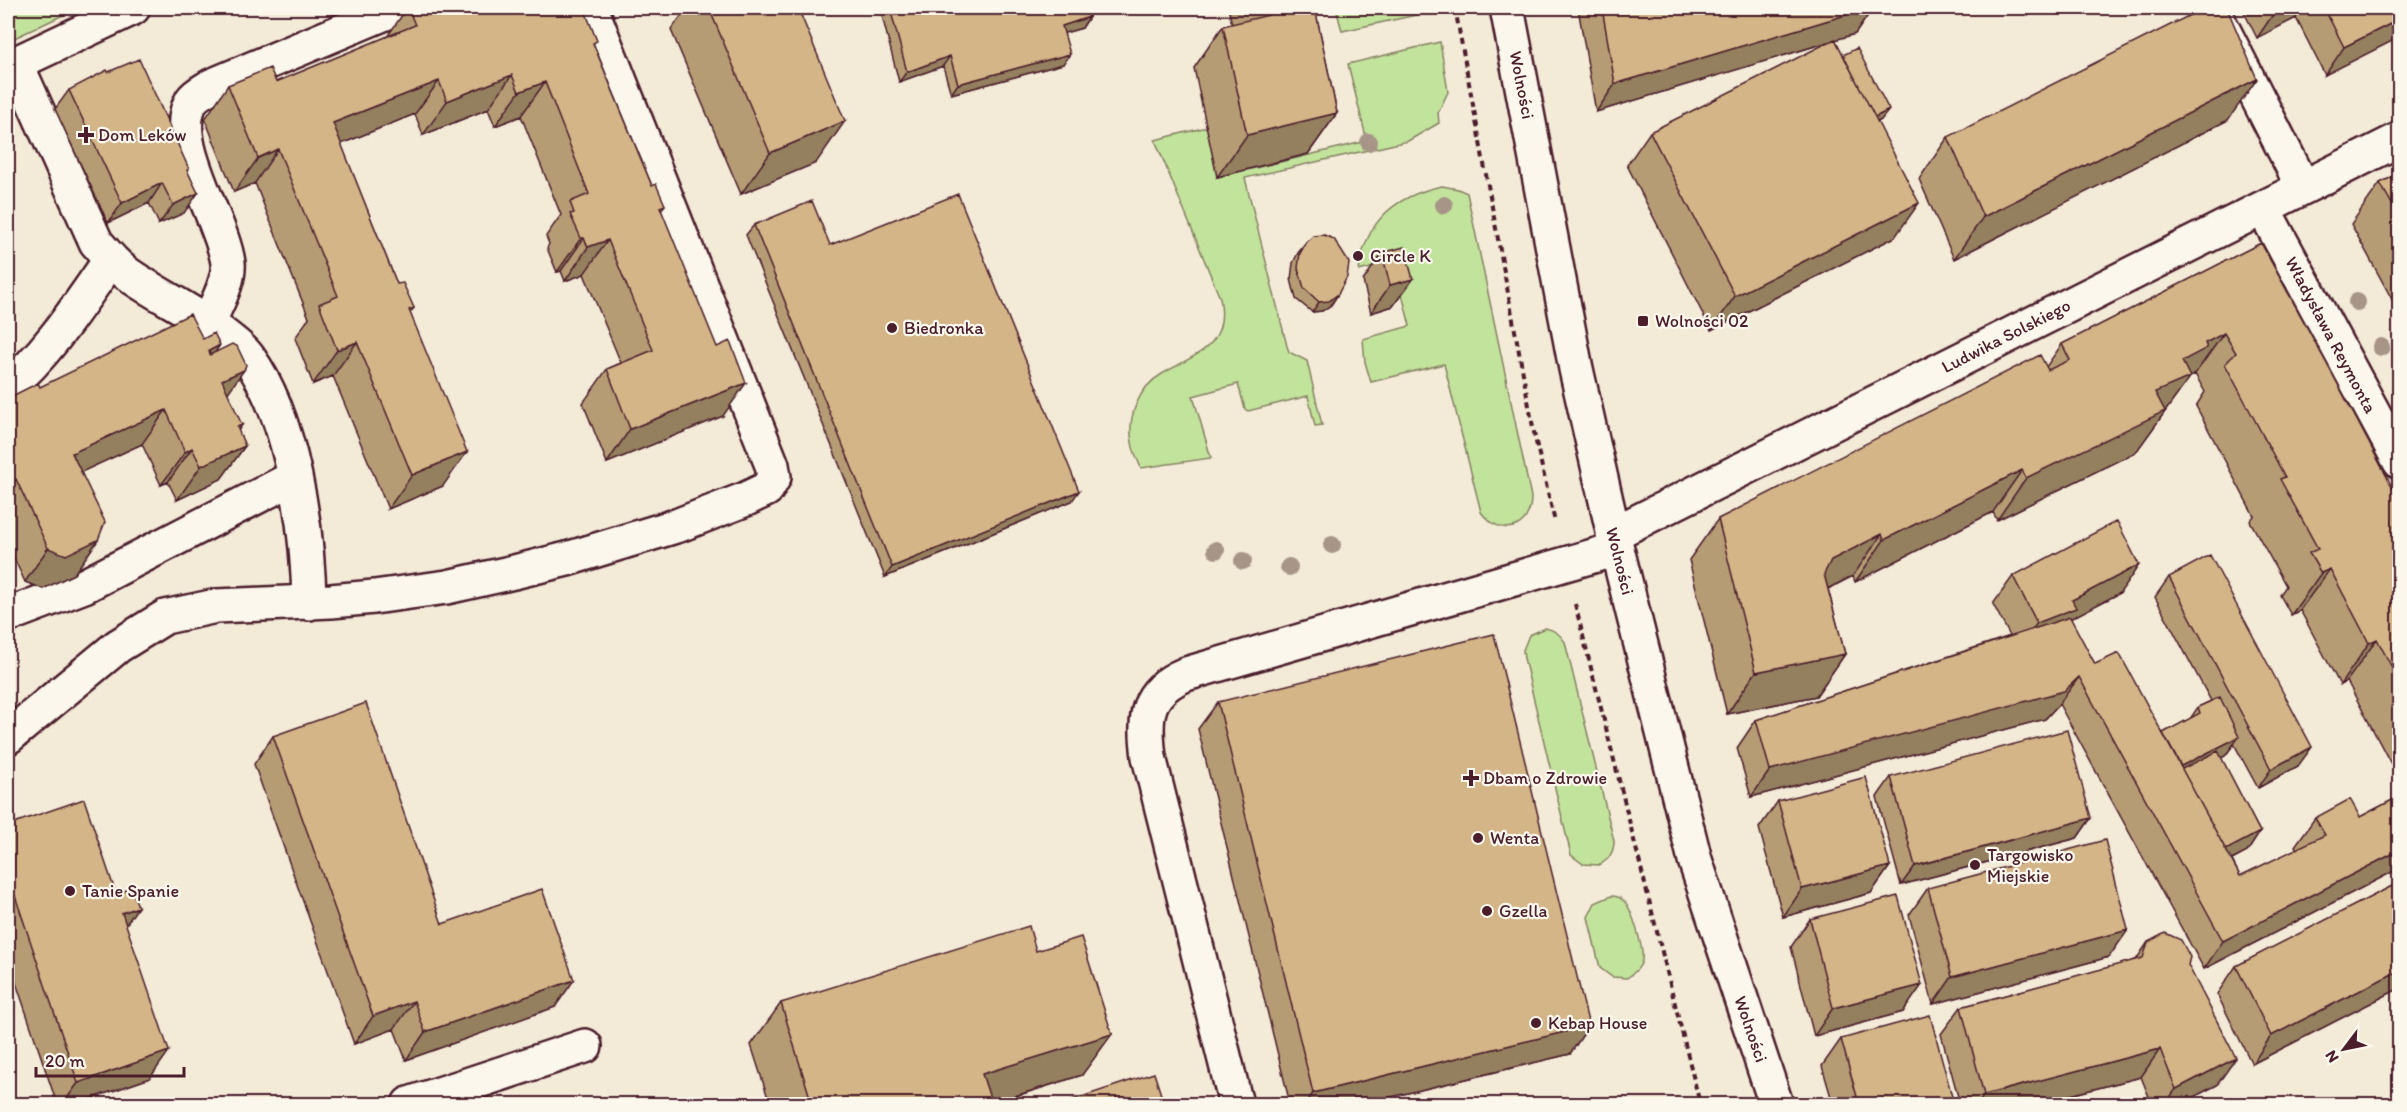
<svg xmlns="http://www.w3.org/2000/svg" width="2407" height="1112" viewBox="0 0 2407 1112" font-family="Itim,sans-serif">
	<rect width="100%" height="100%" fill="#f3ead8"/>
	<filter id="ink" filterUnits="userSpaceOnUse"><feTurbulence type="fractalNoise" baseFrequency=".0167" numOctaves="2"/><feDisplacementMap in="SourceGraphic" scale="12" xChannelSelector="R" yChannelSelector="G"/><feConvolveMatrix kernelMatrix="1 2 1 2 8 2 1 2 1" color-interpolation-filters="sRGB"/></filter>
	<g filter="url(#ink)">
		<path fill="#c2e39b" stroke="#868163" stroke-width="1.5" d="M8,8H78L8,41Z
			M1336,8H1434L1435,11L1342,31Z
			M1440,42L1448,92L1438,113L1439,123L1408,141L1245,178L1287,346L1289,352L1307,361L1322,425L1315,426L1308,396L1248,411L1245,409L1238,384L1193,396L1211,458L1141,468C1138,460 1133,451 1132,442C1127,417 1139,387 1162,374C1195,354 1230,347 1220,298L1155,140L1207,127L1218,177L1367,141L1348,64Z
			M1442,186L1458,189L1467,193L1531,497C1531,531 1500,538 1481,512L1444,364L1371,382L1365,362L1363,339L1410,326L1394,262L1359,271C1365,221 1395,196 1442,186Z
			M1545,628C1555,630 1560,634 1565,642L1614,841C1614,853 1609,860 1599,865L1583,864L1571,855L1524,658L1523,650L1529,635Z
			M1611,896C1616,896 1620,897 1624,901C1632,908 1644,950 1642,960C1641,968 1633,974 1627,978L1612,977L1600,968L1588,917L1595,903Z"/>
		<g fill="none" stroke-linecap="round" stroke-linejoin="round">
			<defs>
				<path id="minor" d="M1507,8L1576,369L1617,549L1695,860L1776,1104
					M2212,8L2303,187
					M16,63L96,242C107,255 118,268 132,277C160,296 190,310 217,330C227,338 241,347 248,357C292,417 308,529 309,603
					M2263,208L2400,462
					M208,324C215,306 230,282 228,263C222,218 167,140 192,100C196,94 205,90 211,86L397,8
					M8,387C50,351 79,304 111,259
					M1613,534L2400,139
					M8,615L84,586L295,477
					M8,737L118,646L165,617L216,606L331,601L374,597L447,587L514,572L567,559L679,525L746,499L767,489L774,477L772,465L591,8
					M409,1104L585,1046
					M1236,1104L1149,757C1144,716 1145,691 1186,674L1617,549"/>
				<path id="major" d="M8,67L133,8"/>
			</defs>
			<use href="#minor" stroke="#4a1f2b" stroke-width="38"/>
			<use href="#major" stroke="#4a1f2b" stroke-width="38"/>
			<path stroke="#4a1f2b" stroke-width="4" stroke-dasharray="6 4.5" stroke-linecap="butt" d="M1455,8L1535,438L1555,522
				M1575,604L1700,1104"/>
			<use href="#minor" stroke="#fbf7ec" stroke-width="33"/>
			<use href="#major" stroke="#fbf7ec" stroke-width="33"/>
		</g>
		<g fill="#a79588">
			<circle cx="1369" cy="142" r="9"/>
			<circle cx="1444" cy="205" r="9"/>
			<circle cx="2357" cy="302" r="9"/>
			<circle cx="2381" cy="347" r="9"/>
			<circle cx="1332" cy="545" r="9"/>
			<circle cx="1216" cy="550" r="9"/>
			<circle cx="1243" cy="561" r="9"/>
			<circle cx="1289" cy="567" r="9"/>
		</g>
		<path fill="#b69c75" stroke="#4a1f2b" stroke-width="1.5" d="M407,8H584L594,45L652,186L665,205L661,210L723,416L607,463L583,403L607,369L621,363L584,274L565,281L561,271L557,272L547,248L549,244L546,236L561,215L521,116L495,126L488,109L423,135L415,114L341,144L397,284L414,308L410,313L443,486L388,509L333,376L313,384L295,338L309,318L255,183L234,192L205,119L228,85L276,82L387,37Z
			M687,8H798L816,163L741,194L671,30Z
			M880,8H1088L1087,9L1089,17L1082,28L1064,33L1063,64L951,94L943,66L899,82Z
			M1228,8H1315L1337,113L1308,154L1217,177L1194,68L1223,26L1232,24Z
			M1578,8H1873L1855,34L1835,39L1843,55L1881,120L1878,122L1895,237L1711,330L1627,165L1650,132L1832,41L1596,112Z
			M2242,8H2400L2325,75L2296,18L2257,38Z
			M69,90L188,171L184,213L159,224L149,203L108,223L55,109Z
			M2228,120L1954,259L1919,179L1948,137Z
			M2400,173V314L2351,224L2380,183Z
			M754,225L830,245L1072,501L885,577L746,235Z
			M1306,243L1338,294L1331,305L1322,311L1312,312L1296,299L1291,279L1293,263L1298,253Z
			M2261,243L2400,504V781L2347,681L2340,685L2300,610L2291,615L2280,595L2286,586L2250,521L2254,516L2196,406L2205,392L2195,374L2190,377L2136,452L1997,520L1993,512L1855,582L1853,576L1828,589L1845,654L1816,696L1727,714L1689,560L1718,519L2046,367L2062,344Z
			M1382,253L1413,279L1393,306L1371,313L1363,281Z
			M203,339L215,352L238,431L245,446L221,479L177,500L168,482L161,485L142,444L81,472L98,540L74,574L43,589L25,582L8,545V398L40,387Z
			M2013,576L2120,593L2070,618L2095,664L2163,733L2190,719L2198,707L2211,701L2155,597L2169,577L2298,766L2258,788L2234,744L2225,756L2221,758L2260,832L2247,852L2232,860L2240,876L2297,849L2295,846L2315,818L2360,817L2400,796V868L2204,969L2059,704L2045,719L1751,797L1737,748L1756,720L2010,636L1993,604Z
			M1218,702L1570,1054L1362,1104H1290L1198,729Z
			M273,736L442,924L555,1007L406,1060L394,1029L354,1044L254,764Z
			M1891,777L2091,818L2077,838L1901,885L1877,797Z
			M1778,801L1890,866L1871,893L1783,917L1759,828Z
			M8,825L126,925L150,1078L75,1104H57L8,959Z
			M2400,882V988L2252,1064L2217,994L2236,966Z
			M1928,888L2109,957L1933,1004L1909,915Z
			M1810,919L1903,1012L1814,1036L1791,947Z
			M2148,942L2188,965L2217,1085L2180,1104H2152L2141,1077L2035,1104H1960L1941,1034L1961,1007L2136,960Z
			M1036,951L1082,1075L992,1104H770L751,1045L781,1003Z
			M1841,1039L1953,1104H1833L1822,1066Z"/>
		<path fill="#947f5f" stroke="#4a1f2b" stroke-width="1.5" d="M1869,8H1873L1855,34L1596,112L1615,84Z
			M2282,8H2303L2296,18L2257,38L2276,10Z
			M1089,17L1082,28L1055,36L1062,26Z
			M2400,19V37L2325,75L2344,47Z
			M1070,54L1063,64L951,94L958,84Z
			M950,56L943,66L899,82L907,72Z
			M512,75L488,109L423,135L447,101Z
			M2257,79L2228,120L1954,259L1983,217Z
			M439,81L415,114L309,157L333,123Z
			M545,82L521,116L495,126L519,92Z
			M1889,110L1881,120L1846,139L1853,128Z
			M1337,113L1308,154L1217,177L1247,135Z
			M845,121L816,163L741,194L770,153Z
			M278,149L255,183L234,192L258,158Z
			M162,183L149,203L108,223L122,203Z
			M198,193L184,213L159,224L173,205Z
			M1919,203L1895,237L1711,330L1735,296Z
			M581,238H584L561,271L557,272Z
			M608,240L584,274L565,281L588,247Z
			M1413,279L1393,306L1371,313L1390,285Z
			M1338,294L1331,305L1322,311L1312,312L1319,302Z
			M2224,333L2195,374L2190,377L2136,452L1997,520L2026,478L2155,392L2182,361L2205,343Z
			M357,342L333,376L313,384L337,350Z
			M220,345L197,379L209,351Z
			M244,370L220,404L222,380Z
			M746,383L723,416L607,463L630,429Z
			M166,410L142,444L49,487L72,453Z
			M242,425L220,457L245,446L221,479L177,500L201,466L237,427Z
			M192,448L168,482L161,485L185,452Z
			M467,452L443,486L388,509L412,475Z
			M2022,470L1993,512L1855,582L1884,540Z
			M16,479L8,491V483Z
			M1079,491L1072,501L885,577L892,567Z
			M1882,534L1853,576L1801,602L1831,560Z
			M98,540L74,574L43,589L25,582L48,548Z
			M2139,565L2120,593L2068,620L2018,650L2037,623L2072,600Z
			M2330,569L2300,610L2291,615L2321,573Z
			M2377,639L2347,681L2340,685L2369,643Z
			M1845,654L1816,696L1727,714L1756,672Z
			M2079,677L2059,704L2045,719L1751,797L1770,770Z
			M2239,737L2225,756L2181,779L2177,768Z
			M2312,747L2298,766L2258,788L2271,769Z
			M2091,818L2077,838L1901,885L1915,866Z
			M2260,832L2247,852L2206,873L2219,853Z
			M2400,850V868L2204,969L2223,941Z
			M1890,866L1871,893L1783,917L1802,889Z
			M138,907L119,935L122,913Z
			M2128,930L2109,957L1933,1004L1952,977Z
			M2400,970V988L2252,1064L2271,1036Z
			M574,980L555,1007L406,1060L425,1032Z
			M1922,985L1903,1012L1814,1036L1833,1008Z
			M414,1001L394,1029L354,1044L373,1016Z
			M1589,1026L1570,1054L1362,1104H1306L1313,1093Z
			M1112,1034L1082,1075L989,1104L982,1074Z
			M2160,1049L2141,1077L2035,1104H1978L1984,1095Z
			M169,1051L150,1078L75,1104H63L78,1083Z
			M2236,1058L2217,1085L2180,1104H2165L2176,1089Z"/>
		<path fill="#d4b588" stroke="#4a1f2b" stroke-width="1.5" d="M408,8H584L597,41L593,43L652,186L656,184L665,205L660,207L717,347L730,341L746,383L630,429L607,369L653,350L608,240L588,247L584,238H581L570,214L574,213L570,202L589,194L545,82L519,92L512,75L447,101L439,81L333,123L397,284L403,283L414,308L409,310L467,452L412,475L357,342L337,350L319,304L338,296L278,149L258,158L228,85L270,68L276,82L415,25Z
			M709,8H798L845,121L770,153Z
			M890,8H1086L1089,17L1062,26L1070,54L958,84L950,56L907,72Z
			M1267,8H1315L1337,113L1247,135L1223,26L1269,15Z
			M1602,8H1869L1615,84Z
			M2204,8H2227L2257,79L1983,217L1948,137Z
			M2324,8H2400V19L2344,47Z
			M1835,39L1919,203L1735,296L1650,132Z
			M1857,48L1889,110L1875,117L1843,55Z
			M139,59L189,169L187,170L198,193L173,205L162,183L122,203L69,90L107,70L108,72Z
			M2400,173V218L2380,183Z
			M958,194L1079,491L892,567L754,225L812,201L830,245Z
			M1324,235L1334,239L1349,263L1347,277L1338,294L1329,301L1319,302L1304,288L1298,268L1300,253L1306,243L1313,236Z
			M2261,243L2334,377L2397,496L2395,497L2400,504V683L2377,639L2369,643L2330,569L2321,573L2309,553L2318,549L2280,479L2285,477L2225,364L2236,353L2224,333L2205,343L2207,348L2182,361L2190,377L2155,392L2165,411L2026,478L2022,470L1884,540L1882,534L1831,560L1824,574L1845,654L1756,672L1718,519L2040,355L2048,370L2070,360L2062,344Z
			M1404,247L1413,279L1390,285L1382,253Z
			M190,314L203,339L214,333L220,345L209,351L210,355L232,344L237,346L246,365L244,370L222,380L242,425L237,427L245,446L201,466L192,448L185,452L166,410L72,453L105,522L98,540L66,555L48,548L16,479L8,483V398L38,383L40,387Z
			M2117,521L2139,565L2072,600L2076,608L2037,623L2013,576Z
			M2210,555L2312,747L2271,769L2169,577Z
			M2070,617L2095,664L2119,653L2240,876L2325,835L2315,818L2350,799L2360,817L2400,796V850L2223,941L2079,677L2064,691L1770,770L1756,720Z
			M1494,634L1589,1026L1313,1093L1218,702Z
			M2220,697L2239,737L2181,766L2163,733L2200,713L2198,707Z
			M366,703L442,924L542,889L574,980L425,1032L414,1001L373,1016L273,736Z
			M2067,730L2091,818L1915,866L1891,777Z
			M2218,751L2260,832L2226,850L2182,769Z
			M1866,777L1890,866L1802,889L1778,801Z
			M84,799L116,894L132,888L138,907L122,913L169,1051L78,1083L8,875V825Z
			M2105,840L2128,930L1952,977L1928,888Z
			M2400,882V970L2271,1036L2236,966Z
			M1898,896L1922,985L1833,1008L1810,919Z
			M1029,926L1036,951L1081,937L1112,1034L982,1074L992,1104H812L781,1003Z
			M2165,933L2181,940L2190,957L2188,965L2236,1058L2176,1089L2160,1049L1984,1095L1961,1007L2143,958L2148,942Z
			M1930,1015L1954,1104H1859L1841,1039Z
			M1154,1073L1164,1104H1064L1063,1103Z"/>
	</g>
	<g fill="#4a1f2b" stroke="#fbf7ec" stroke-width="2">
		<path d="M83 126h6v6h6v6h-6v6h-6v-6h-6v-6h6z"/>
		<circle cx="1358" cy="256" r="6"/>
		<rect x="1637" y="315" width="12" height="12" rx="3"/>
		<circle cx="892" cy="328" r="6"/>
		<path d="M1468 769h6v6h6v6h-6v6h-6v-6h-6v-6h6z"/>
		<circle cx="1478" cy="838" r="6"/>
		<circle cx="1975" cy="865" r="6"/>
		<circle cx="70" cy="891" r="6"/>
		<circle cx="1487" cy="911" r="6"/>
		<circle cx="1536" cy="1023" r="6"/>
	</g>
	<g text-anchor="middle" stroke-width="4.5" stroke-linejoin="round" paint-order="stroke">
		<g font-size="18" fill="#4a1f2b" stroke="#fbf7ec">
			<text transform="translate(1522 85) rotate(79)" y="6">Wolności</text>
			<text transform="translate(2331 335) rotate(62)" y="6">Władysława Reymonta</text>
			<text transform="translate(2006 336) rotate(-27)" y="6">Ludwika Solskiego</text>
			<text transform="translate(1620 561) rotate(76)" y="6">Wolności</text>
			<text transform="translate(1751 1029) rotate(71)" y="6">Wolności</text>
		</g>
		<g font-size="18" fill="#4a1f2b" stroke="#fbf7ec" text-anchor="start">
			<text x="98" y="141">Dom Leków</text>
			<text x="1370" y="262">Circle K</text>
			<text x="1655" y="327">Wolności 02</text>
			<text x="904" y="334">Biedronka</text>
			<text x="1483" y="784">Dbam o Zdrowie</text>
			<text x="1490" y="844">Wenta</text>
			<text x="1987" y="861">Targowisko<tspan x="1987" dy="21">Miejskie</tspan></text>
			<text x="82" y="897">Tanie Spanie</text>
			<text x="1499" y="917">Gzella</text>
			<text x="1548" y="1029">Kebap House</text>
		</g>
	</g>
	<rect width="2407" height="1112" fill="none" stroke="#fbf7ec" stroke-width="30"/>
	<rect x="15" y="15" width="2377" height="1082" fill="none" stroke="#4a1f2b" stroke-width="2" filter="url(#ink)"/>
	<g transform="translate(2344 1049) rotate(238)" stroke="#fbf7ec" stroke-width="4.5" paint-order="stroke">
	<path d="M0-4.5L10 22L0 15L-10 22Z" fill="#4a1f2b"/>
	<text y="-9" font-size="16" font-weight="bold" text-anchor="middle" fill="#4a1f2b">N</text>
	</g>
	<path d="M36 1067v9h148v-9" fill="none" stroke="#4a1f2b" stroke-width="3"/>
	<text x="45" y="1067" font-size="18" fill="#4a1f2b" stroke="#fbf7ec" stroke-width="4.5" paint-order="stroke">20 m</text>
</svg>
